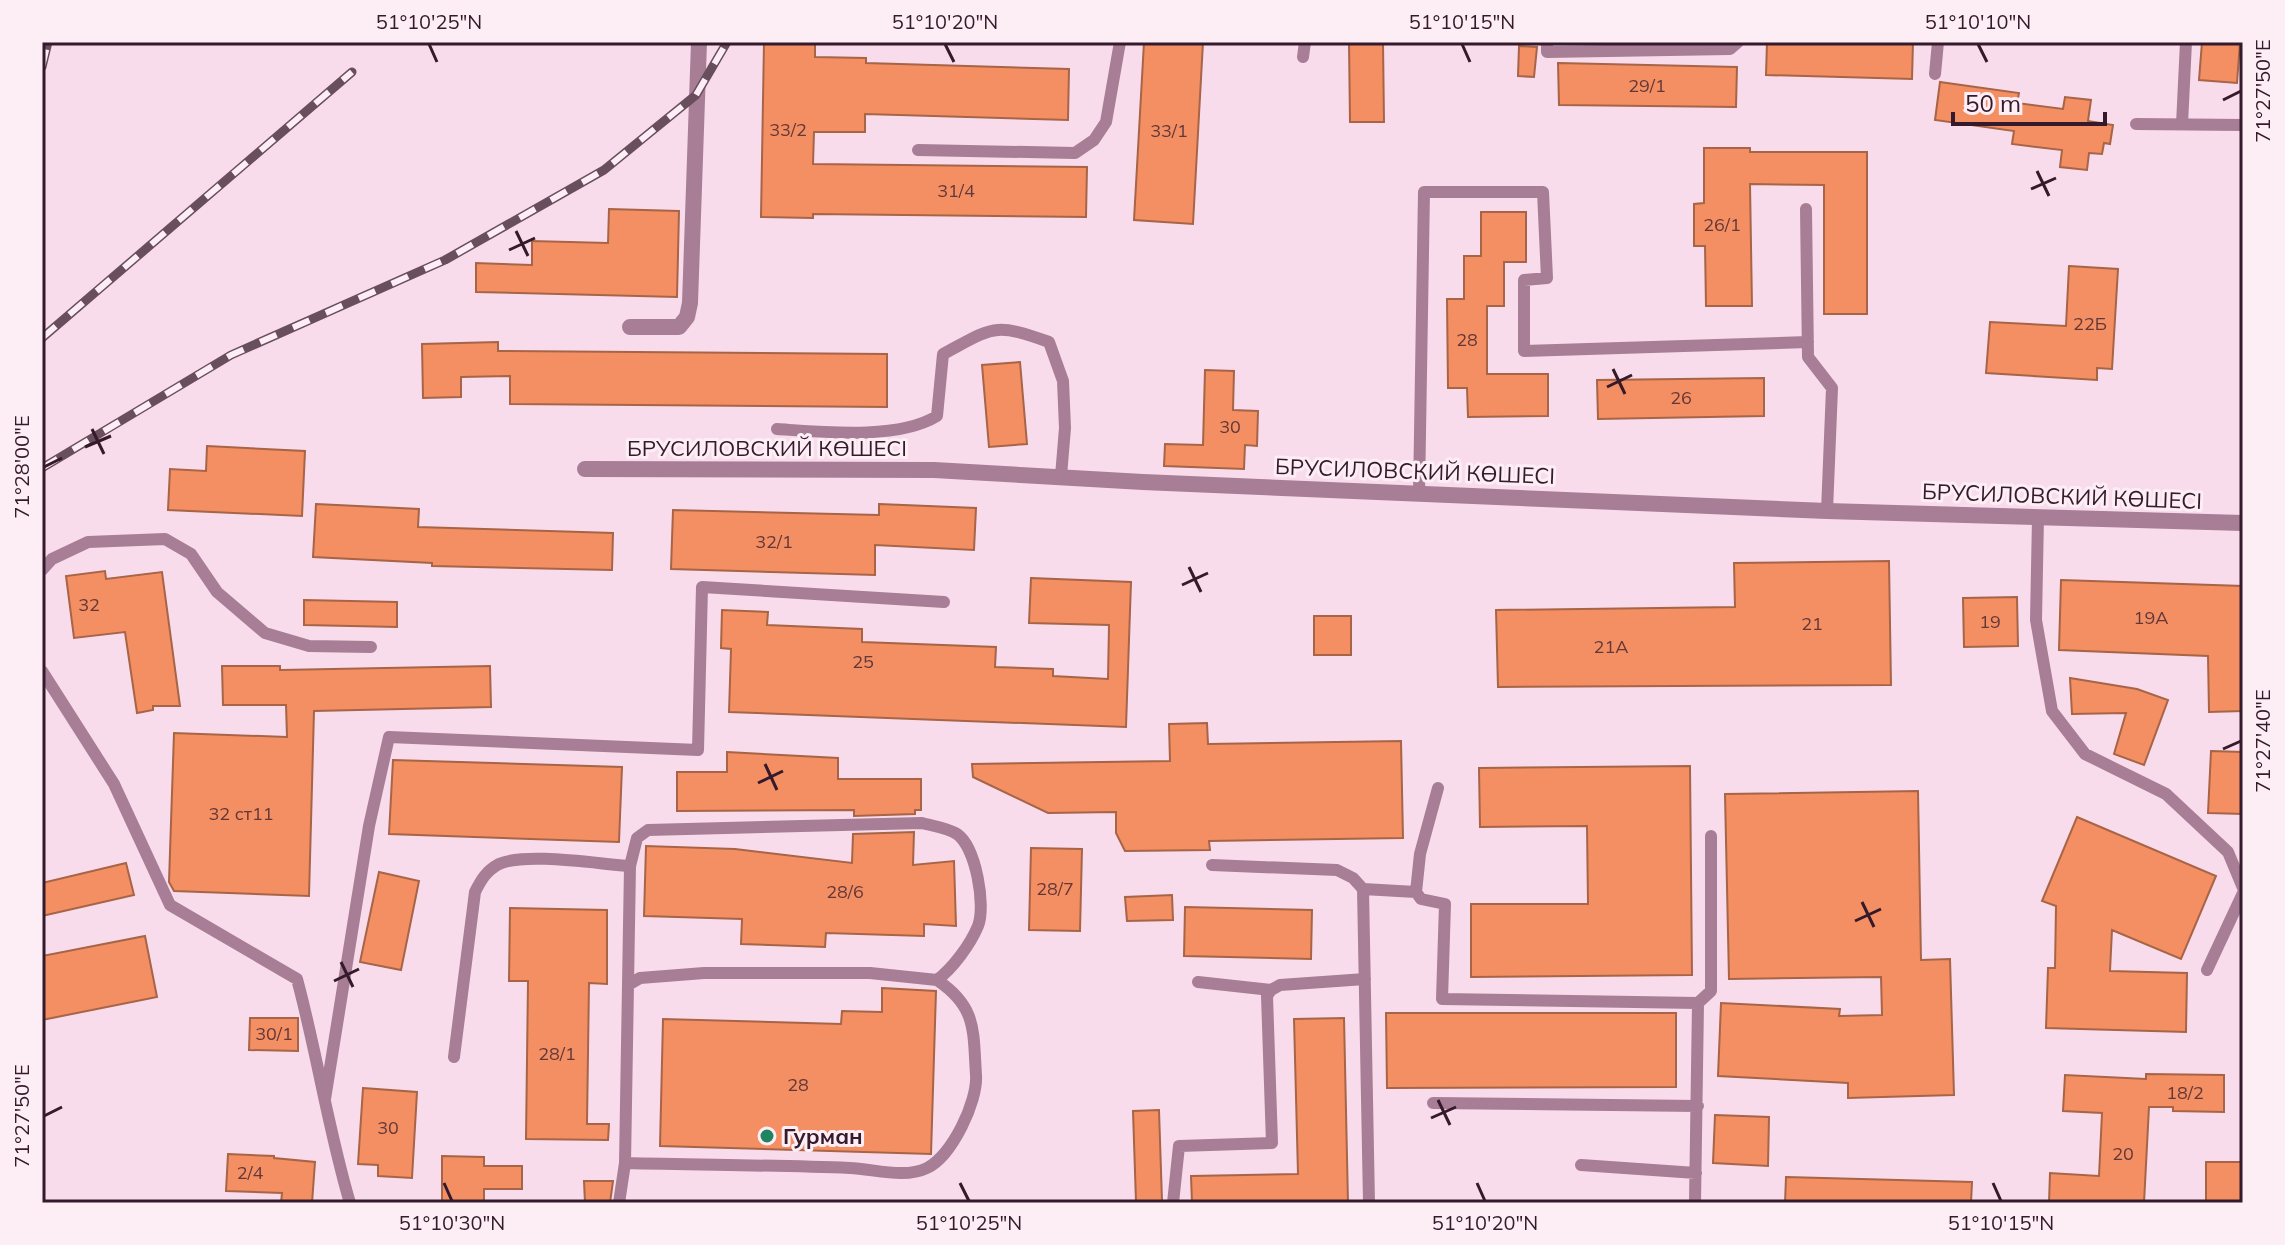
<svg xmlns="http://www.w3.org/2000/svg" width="2285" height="1245" viewBox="0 0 2285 1245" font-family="Mulish,sans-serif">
	<rect width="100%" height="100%" fill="#f9dcec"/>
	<path fill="#f38f63" stroke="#a76447" stroke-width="2" d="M764,42H815V57L866,58V63L1069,69L1068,120L865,114V132H814L813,164L1087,167L1086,217L813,214V218L761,217Z
		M1144,42H1203L1193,224L1134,220Z
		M1349,42H1383L1384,122H1350Z
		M1767,42H1913L1912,79L1766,75Z
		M2202,42H2240L2237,83L2199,80Z
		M1519,46L1537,47L1534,77L1518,76Z
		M1558,63L1737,67L1736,107L1559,105Z
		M1940,82L2019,93L2017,103L2063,109L2065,97L2091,100L2088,121L2113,125L2110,144L2104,143L2102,154L2089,153L2087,170L2060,167L2062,150L2012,144L2014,131L1935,120Z
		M1704,148H1750V152H1867V314H1824V185L1750,184L1752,306H1706L1705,246H1694V204L1704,203Z
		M609,209L679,211L677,297L476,292V263L532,265V241L608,243Z
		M1481,212H1526V262H1504V306H1487V374H1548V416L1468,417L1467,388H1448L1447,299H1464V256H1481Z
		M2069,266L2118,269L2112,369L2097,368V380L1986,373L1990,322L2066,326Z
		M498,342V351L887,354V407L510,404V376L461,377V397L423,398L422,344Z
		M1020,362L1027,444L989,447L982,365Z
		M1205,370L1234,371L1233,410L1258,411L1257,446L1245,445L1244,469L1164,466L1165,444L1203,445Z
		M1764,378V416L1598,419L1597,380Z
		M207,446L305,451L302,516L168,510L170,469L206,471Z
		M316,504L419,509L418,527L613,533L612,570L432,566V563L313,557Z
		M879,504L976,508L974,550L875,545V575L671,569L673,510L879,515Z
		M1889,561L1891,685L1498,687L1496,610L1735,607L1734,563Z
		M105,571L106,579L162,572L180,706H153V710L137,713L125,632L74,638L66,576Z
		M1031,578L1131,582L1126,727L729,712L731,649L721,648L722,610L768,612L767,625L862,629V642L996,647L995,667L1053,669V676L1108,679L1109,625L1029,623Z
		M2061,580L2243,586V711L2209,712L2208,656L2059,650Z
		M2017,597L2018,646L1964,647L1963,598Z
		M304,600L397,602V627L304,625Z
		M1314,616H1351V655H1314Z
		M222,666H280V670L490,666L491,707L314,711L309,896L174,891L169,882L174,733L287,737L286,705H223Z
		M2070,678L2137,689L2168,700L2144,765L2114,754L2126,713L2072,714Z
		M1207,723L1208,744L1401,741L1403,838L1209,841L1210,850L1125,851L1116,833V812L1048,813L973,777L972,764L1170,761L1169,724Z
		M2211,751L2243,752V814L2208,813Z
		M727,752L838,758V779H921V810H915V814L854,816V810L677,811V772H727Z
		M393,760L622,767L619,842L389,834Z
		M1690,766L1692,975L1471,977V904H1588L1587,826L1480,827L1479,768Z
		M1918,791L1921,960L1950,959L1954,1095L1848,1098V1083L1718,1076L1721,1003L1840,1009L1839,1016L1882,1015L1881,977L1729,979L1725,794Z
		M2077,817L2216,876L2181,959L2112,930L2110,971L2187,973L2186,1032L2046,1028L2048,968H2055L2056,906L2042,901Z
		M914,832L913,865L954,861L956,926L924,924V936L826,933L825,947L741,944L742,919L644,916L646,846L735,849L852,863L853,834Z
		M1031,848L1082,849L1080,931L1029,930Z
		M126,863L134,895L42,916V883Z
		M379,872L419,881L401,970L360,962Z
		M1172,895L1173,920L1127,921L1125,897Z
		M1185,907L1312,910L1311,959L1184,956Z
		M510,908L607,910V984L589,983L587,1124H609L608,1140L526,1139L528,981H509Z
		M145,936L157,997L42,1020V956Z
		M882,988L936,991L931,1154L660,1146L663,1019L841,1024L842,1011L882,1012Z
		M1386,1013H1676V1087L1387,1088Z
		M250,1018H298V1051L249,1050Z
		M1344,1018L1348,1203H1192L1191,1176L1298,1174L1294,1019Z
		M2146,1074L2224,1075V1112L2173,1111V1107H2149L2144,1203H2049L2050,1173L2099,1176L2102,1113L2063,1111L2065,1075L2146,1079Z
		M363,1088L417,1092L412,1178L378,1176V1165L358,1164Z
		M1159,1110L1162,1201L1136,1202L1133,1111Z
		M1715,1115L1769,1117L1768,1166L1713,1163Z
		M228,1154L274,1156V1158L315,1162L312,1203H281L282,1193L226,1191Z
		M442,1156L484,1157V1166H522V1189H484V1201L442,1202Z
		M2206,1162H2243V1203H2206Z
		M1786,1177L1972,1182L1971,1203H1785Z
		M584,1181H613L610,1203H585Z"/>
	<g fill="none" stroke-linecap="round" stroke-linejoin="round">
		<path stroke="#a77e96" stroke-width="12" d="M1547,42V52L1730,49L1738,42
			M1303,57L1305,42
			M1935,74L1938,42
			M2136,124L2243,125
			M2182,124L2186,42
			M918,150L1075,153L1094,140L1106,122L1120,42
			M1806,209L1808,357L1832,388L1827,511
			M777,429C822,432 898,440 937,416L943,354C994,327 993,322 1049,342L1063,381L1065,428L1061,476
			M1419,494L1424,192H1543L1547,278L1524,280V351L1808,342
			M2038,517L2036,620L2052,711L2085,754L2166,794L2228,852L2243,888
			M42,570L52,559L88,542L165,539L191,554L217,592L265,633L309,646L371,647
			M42,671L114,784L170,905L297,979C317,1053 328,1129 350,1203
			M1438,788L1420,854L1416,892L1421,899L1445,904L1442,999L1698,1003
			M1212,865L1337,870L1353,878L1363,889L1369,1203
			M1363,889L1416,892
			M2207,970L2243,893
			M1198,982L1271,990
			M454,1057L475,892C481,880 486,871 499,864C526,852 598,864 630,866
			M325,1099L369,826L389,737L698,750L702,587L944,602
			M1433,1103L1698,1106
			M625,1163C700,1165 775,1165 850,1168C874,1169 905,1179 927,1168C952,1156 978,1101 976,1075C973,1030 977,1007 937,980
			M1581,1165L1696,1173
			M619,1203L625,1163L628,985L640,978L704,973H870L937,980C953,968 970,945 978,926C986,906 976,847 957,834C948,828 933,826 922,823L648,830L637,838L630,866L628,985
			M1173,1203L1179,1146L1272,1143L1267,996L1271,990L1280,985L1365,979
			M1695,1203L1698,1003L1711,991V836"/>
		<path stroke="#a77e96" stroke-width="16" d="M630,327H679L687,317L690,303L699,42
			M585,469L934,470L1143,482L1827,511L2243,523"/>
		<defs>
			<path id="rail" d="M42,67L48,42
				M42,338L352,72
				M42,468L231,355L445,260L604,170L696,95L727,42"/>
		</defs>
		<use href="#rail" stroke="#694e5e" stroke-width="9"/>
		<use href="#rail" stroke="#fdeef6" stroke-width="6" stroke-dasharray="18" stroke-linecap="butt"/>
	</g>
	<path fill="none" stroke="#341a2a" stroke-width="3" d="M429,44L437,62M945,44L954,62M1462,44L1470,62M1978,44L1987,62M2223,100L2241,91M2037,171L2049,196M2031,189L2056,178M516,231L528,256M509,250L535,238M1613,369L1625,394M1607,387L1632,375M92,429L104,454M85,447L111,436M44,467L62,458M1189,567L1201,592M1182,585L1208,573M2223,749L2241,741M765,764L777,790M758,783L783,771M1862,902L1874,927M1855,921L1881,909M341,962L353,987M334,981L359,969M1438,1100L1450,1125M44,1116L62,1107M1431,1118L1456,1107M444,1183L452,1201M960,1183L969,1201M1477,1183L1485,1201M1993,1183L2001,1201"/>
	<circle fill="#1e8560" stroke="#fdeef6" stroke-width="3" cx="767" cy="1136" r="8"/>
	<g text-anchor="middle" stroke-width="6" stroke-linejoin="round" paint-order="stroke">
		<g font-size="18" fill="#643738">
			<text x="1647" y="92">29/1</text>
			<text x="788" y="136">33/2</text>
			<text x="1169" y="137">33/1</text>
			<text x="956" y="197">31/4</text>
			<text x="1722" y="231">26/1</text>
			<text x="2090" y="330">22Б</text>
			<text x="1467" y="346">28</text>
			<text x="1681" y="404">26</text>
			<text x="1230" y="433">30</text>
			<text x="774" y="548">32/1</text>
			<text x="89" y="611">32</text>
			<text x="2151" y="624">19А</text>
			<text x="1990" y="628">19</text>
			<text x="1812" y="630">21</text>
			<text x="1611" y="653">21А</text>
			<text x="863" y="668">25</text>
			<text x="241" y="820">32 ст11</text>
			<text x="1055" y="895">28/7</text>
			<text x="845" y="898">28/6</text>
			<text x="274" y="1040">30/1</text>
			<text x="557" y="1060">28/1</text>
			<text x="798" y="1091">28</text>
			<text x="2185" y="1099">18/2</text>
			<text x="388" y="1134">30</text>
			<text x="2123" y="1160">20</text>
			<text x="250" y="1179">2/4</text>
		</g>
		<g font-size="22" fill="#341a2a" stroke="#fdeef6">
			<text x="767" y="456">БРУСИЛОВСКИЙ КӨШЕСІ</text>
			<text transform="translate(1415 471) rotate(2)" y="8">БРУСИЛОВСКИЙ КӨШЕСІ</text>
			<text transform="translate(2062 496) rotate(2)" y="8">БРУСИЛОВСКИЙ КӨШЕСІ</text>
		</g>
		<g font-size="22" font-weight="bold" fill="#341a2a" stroke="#fdeef6" text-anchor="start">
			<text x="783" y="1144">Гурман</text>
		</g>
	</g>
	<rect width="2285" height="1245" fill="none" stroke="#fdeef6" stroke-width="88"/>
	<path d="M1953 112v12h152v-12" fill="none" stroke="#341a2a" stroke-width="4"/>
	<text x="1965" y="112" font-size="24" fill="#341a2a" stroke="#fdeef6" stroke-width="6" paint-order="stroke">50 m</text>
	<rect x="44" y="44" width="2197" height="1157" fill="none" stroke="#341a2a" stroke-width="3"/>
	<g font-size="20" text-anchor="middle" fill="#341a2a">
		<text x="429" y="29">51°10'25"N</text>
		<text x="945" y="29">51°10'20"N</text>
		<text x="1462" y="29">51°10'15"N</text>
		<text x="1978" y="29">51°10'10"N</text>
		<text transform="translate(2263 91) rotate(-90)" y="7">71°27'50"E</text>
		<text transform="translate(22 467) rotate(-90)" y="7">71°28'00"E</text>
		<text transform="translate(2263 741) rotate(-90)" y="7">71°27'40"E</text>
		<text transform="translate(22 1116) rotate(-90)" y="7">71°27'50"E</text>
		<text x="452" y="1230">51°10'30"N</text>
		<text x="969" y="1230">51°10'25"N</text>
		<text x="1485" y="1230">51°10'20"N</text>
		<text x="2001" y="1230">51°10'15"N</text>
	</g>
</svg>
